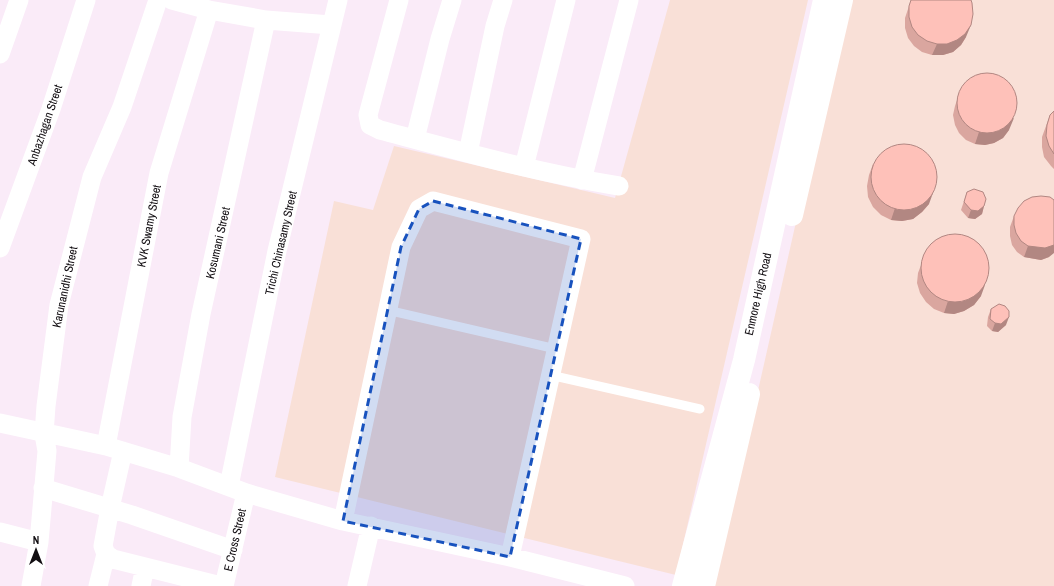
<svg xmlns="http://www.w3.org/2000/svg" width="1054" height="586" viewBox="0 0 1054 586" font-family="'Archivo Narrow',sans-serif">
	<rect width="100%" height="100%" fill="#faebf8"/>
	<path fill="#f9e0d7" d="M670,0H808L676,575L275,477L334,201L373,210L394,146L615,198Z
		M846,0H1054V586H714Z"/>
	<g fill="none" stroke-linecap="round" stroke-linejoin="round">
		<path stroke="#fff" stroke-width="9" d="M387,310L556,349
			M550,375L700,409"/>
		<path stroke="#fff" stroke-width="19" d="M172,0L209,10L266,20L331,25
			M399,0L368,115L370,125L380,130C459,151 538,173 619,186
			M0,54L19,0
			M415,139L440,39L452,0
			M468,153L495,26L503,0
			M524,167L566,0
			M582,180L629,0
			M0,248L51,109L86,0
			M0,423L106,446L179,468L246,493L343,521L510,557L625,586
			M106,446L159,173L209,10
			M123,451L110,508L103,546L106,554L113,559L221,586
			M179,468L182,417L201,314L266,20
			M229,486L277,251L338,0
			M43,488L132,515L233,550
			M343,521L401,247L419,209L433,201L581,239L510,557
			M0,532L39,542
			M31,586L39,542L47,451L44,434L46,406L59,305L92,177L122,107L158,0
			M98,586L106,554
			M141,586L145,567
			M224,586L246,493
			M357,586L371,526"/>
		<path stroke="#fff" stroke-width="22" d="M792,215L842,0
			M683,586L744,360L824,0
			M704,586L749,394"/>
	</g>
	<path fill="#daa69f" d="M911,0L966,37L961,45L953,52L943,55H932L922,52L914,46L908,38L905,28V18Z
		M959,94L1009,130L1003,138L994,143L985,145L975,144L966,140L959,133L955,125L953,115L955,106Z
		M1054,111V169L1051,166L1044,157L1042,147V137L1050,115Z
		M873,164L929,204L922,212L913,219L902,221L891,220L881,215L873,207L868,197L867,186L869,175Z
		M967,192L984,206L982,214L975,219L968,218L961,210Z
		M1014,216L1049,257L1041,260L1024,257L1017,252L1012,245L1010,236V227Z
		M926,252L981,296L974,305L964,311L954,314L944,313L934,309L926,302L920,293L917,283L918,273Z
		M991,309L1006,325L998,332L992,331L987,326L988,317Z"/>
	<path fill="#b28782" d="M971,25L966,37L961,45L953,52L943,55H932L937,44Z
		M1014,118L1009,130L1003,138L994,143L985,145L975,144L979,132Z
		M933,193L929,204L922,212L913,219L902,221L891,220L895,208Z
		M984,206L982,214L975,219L968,218L971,210Z
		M1054,245V253L1049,257L1041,260L1024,257L1028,246Z
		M985,285L981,296L974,305L964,311L954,314L944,313L948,301Z
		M1009,317L1006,325L998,332L992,331L995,323Z"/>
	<path fill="#fec1b9" stroke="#b28782" d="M911,0H971L972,3L973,14L971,25L965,34L957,40L947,44H937L927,41L918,35L912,27L909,17V6Z
		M957 103a30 30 0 1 1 60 0a30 30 0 1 1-60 0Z
		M1054,111V154L1049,146L1046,136L1047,125L1050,115Z
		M871 177a33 33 0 1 1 66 0a33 33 0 1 1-66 0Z
		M974,189L983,192L986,199L984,206L978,211L971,210L964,202L967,192Z
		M1041,196L1050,197L1054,200V245L1045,248L1028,246L1021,241L1016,233L1014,225V216L1018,208L1024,201L1032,197Z
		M921 268a34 34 0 1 1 68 0a34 34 0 1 1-68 0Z
		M999,304L1005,306L1009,311V317L1001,324L995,323L990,319L991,309Z"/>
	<path fill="#1852be" fill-opacity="0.2" stroke="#1852be" stroke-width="3" stroke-dasharray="8 5" stroke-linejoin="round" d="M433,201L581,239L510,557L343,521L401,247L419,209Z"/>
	<g text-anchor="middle" stroke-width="3" stroke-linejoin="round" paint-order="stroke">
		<g font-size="12" fill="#120e12" stroke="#fff">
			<text transform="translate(45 125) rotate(-71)" y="4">Anbazhagan Street</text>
			<text transform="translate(149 226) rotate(-79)" y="4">KVK Swamy Street</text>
			<text transform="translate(218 243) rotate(-77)" y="4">Kosumani Street</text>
			<text transform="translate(281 243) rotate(-77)" y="4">Trichi Chinasamy Street</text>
			<text transform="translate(65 287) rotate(-78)" y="4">Karunanidhi Street</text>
			<text transform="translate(758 294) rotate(-77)" y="4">Enmore High Road</text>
			<text transform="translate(235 540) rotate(-77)" y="4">E Cross Street</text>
		</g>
	</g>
	<g transform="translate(36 550)" stroke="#ffffff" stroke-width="3" paint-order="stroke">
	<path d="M0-3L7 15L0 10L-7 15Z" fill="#120e12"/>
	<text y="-6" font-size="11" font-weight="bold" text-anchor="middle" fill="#120e12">N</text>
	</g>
</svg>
